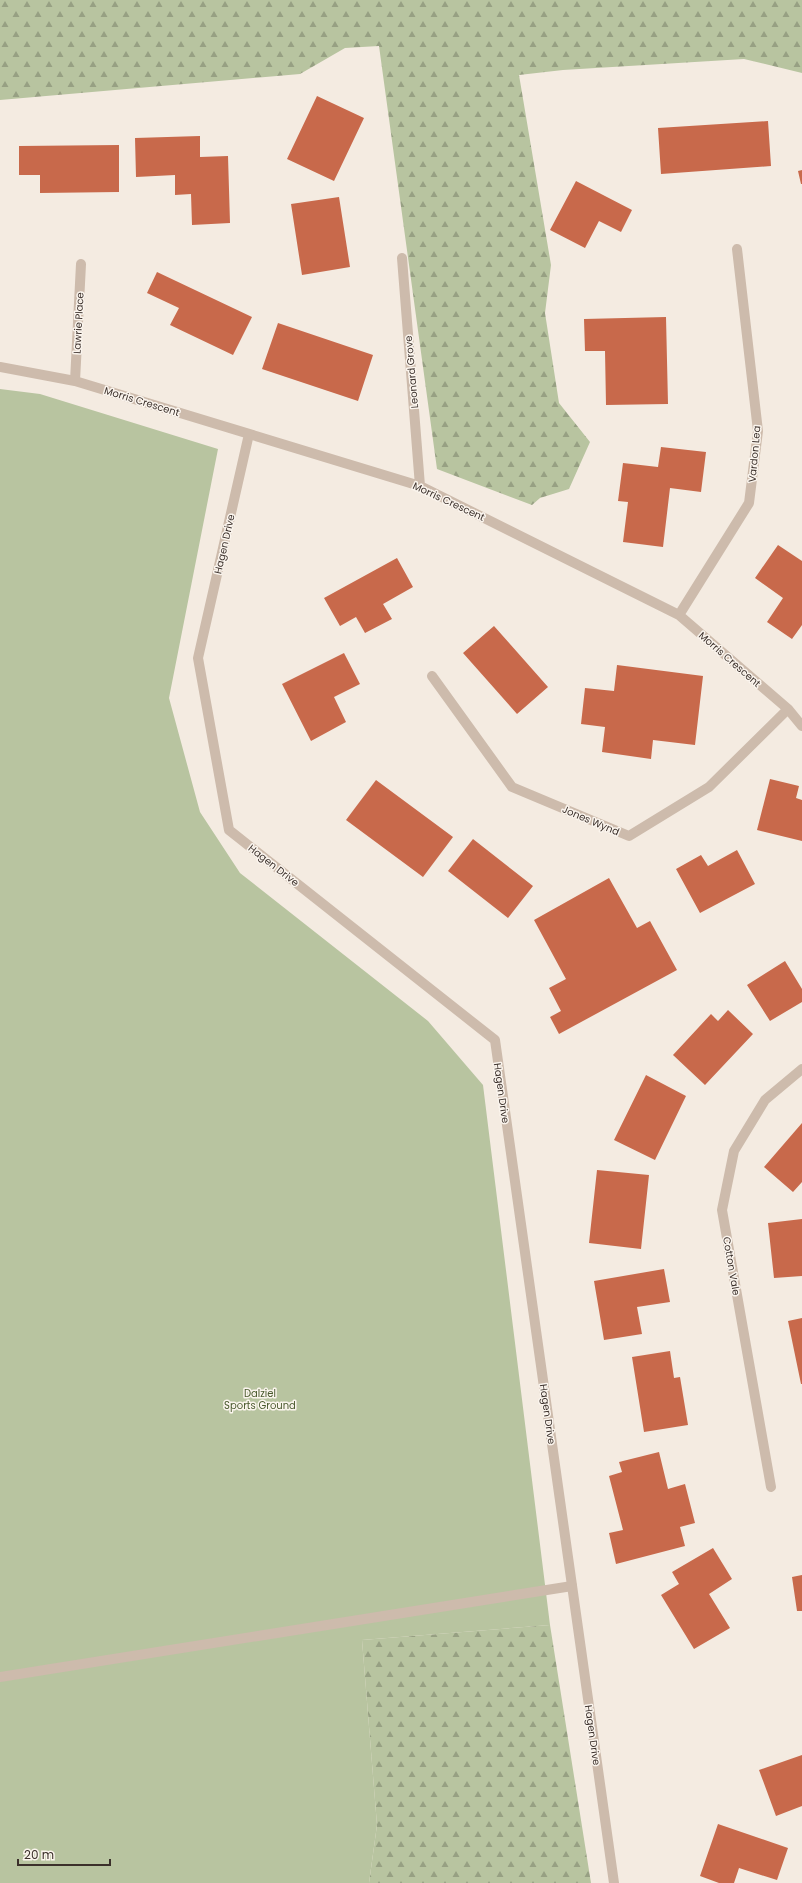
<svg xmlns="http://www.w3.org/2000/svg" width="802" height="1883" viewBox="0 0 802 1883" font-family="Poppins,sans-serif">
	<defs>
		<pattern id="forest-firs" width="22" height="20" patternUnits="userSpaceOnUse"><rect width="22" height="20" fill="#b8c4a0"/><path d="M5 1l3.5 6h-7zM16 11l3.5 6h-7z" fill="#97a083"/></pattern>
	</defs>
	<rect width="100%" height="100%" fill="#f4ebe1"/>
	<path fill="url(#forest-firs)" d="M0,0H802V73L744,59L563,70L519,75L551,265L545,313L559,403L590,442L569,489L540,498L532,505L437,469L379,46L345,48L300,74L0,100Z
		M550,1625L591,1883H369L377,1825L362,1640Z"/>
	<path fill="#b8c4a0" d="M0,389L40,394L218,449L169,698L200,812L240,873L428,1021L483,1085L550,1625L362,1640L377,1825L369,1883H0Z"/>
	<path fill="#c8694b" d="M317,96L364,118L334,181L287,159Z
		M768,121L771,166L661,174L658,128Z
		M200,136V157L228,156L230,223L192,225L191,194L175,195V175L136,177L135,138Z
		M119,145V192L40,193V175H19V146Z
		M802,170V184H801L798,171Z
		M576,181L632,210L621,232L599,221L585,248L550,230Z
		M339,197L350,267L302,275L291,204Z
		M157,272L252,317L233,355L170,325L179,308L147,293Z
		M666,317L668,404L606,405L605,351H585L584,319Z
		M278,323L373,355L358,401L262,369Z
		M661,447L706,452L701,492L670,488L663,547L623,542L628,502L618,501L623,463L658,467Z
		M778,545L802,561V625L792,639L767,622L783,598L755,578Z
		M397,558L413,587L383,604L392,619L365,633L356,617L340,626L324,598Z
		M494,626L548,687L517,714L463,653Z
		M344,653L360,684L334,697L346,722L311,741L282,684Z
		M617,665L703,676L695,745L653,740L651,759L602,752L605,727L581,724L585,688L614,691Z
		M770,779L799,786L796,798L802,800V841L757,830Z
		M376,780L453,837L423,877L346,820Z
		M473,839L533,886L508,918L448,871Z
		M737,850L755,884L700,913L676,869L701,855L708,866Z
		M609,878L637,928L650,921L677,970L559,1034L550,1017L561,1011L549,988L566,979L534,920Z
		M785,961L802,989V1002L770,1021L747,985Z
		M728,1010L753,1034L705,1085L673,1055L711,1014L718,1021Z
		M646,1075L686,1096L655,1160L614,1140Z
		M802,1123V1182L793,1192L764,1167Z
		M597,1170L649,1175L641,1249L589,1243Z
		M802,1219V1276L774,1278L768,1223Z
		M664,1269L670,1302L637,1307L642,1334L604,1340L594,1281Z
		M802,1318V1384H801L788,1321Z
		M670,1351L674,1378L680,1377L688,1425L644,1432L632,1357Z
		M659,1452L668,1489L685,1484L695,1523L680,1527L685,1546L616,1564L609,1533L623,1530L609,1476L622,1472L619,1462Z
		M713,1548L732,1579L709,1594L730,1628L694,1649L661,1595L679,1584L672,1572Z
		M802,1575V1611H797L792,1577Z
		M802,1755V1806L776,1816L759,1770Z
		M718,1824L788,1848L777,1880L739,1868L734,1883H719L700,1876Z"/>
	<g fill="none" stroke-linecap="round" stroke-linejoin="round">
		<path stroke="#cdbbac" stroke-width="10" d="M0,1677L572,1586"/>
		<path stroke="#cdbbac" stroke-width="10" d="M402,258L420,486
			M0,367L75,381L420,486L679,615L788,709L802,726
			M75,381L81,264
			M249,434L198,658L229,830L495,1040L614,1883
			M679,615L749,503L758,431L737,249
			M432,676L512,787L629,836L709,787L788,709
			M771,1487L722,1210L734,1151L765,1100L802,1069"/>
	</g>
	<g text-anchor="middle" stroke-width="3" stroke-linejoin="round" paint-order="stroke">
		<g font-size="10" fill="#3b302b" stroke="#fbf5ee">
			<text transform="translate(78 323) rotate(-87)" y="4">Lawrie Place</text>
			<text transform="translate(411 372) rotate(-95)" y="4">Leonard Grove</text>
			<text transform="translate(142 401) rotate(17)" y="4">Morris Crescent</text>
			<text transform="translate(754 454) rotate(-85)" y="4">Vardon Lea</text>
			<text transform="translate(449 501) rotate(25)" y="4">Morris Crescent</text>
			<text transform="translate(224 544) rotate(-77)" y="4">Hagen Drive</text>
			<text transform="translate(730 659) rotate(41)" y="4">Morris Crescent</text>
			<text transform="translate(591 820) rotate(23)" y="4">Jones Wynd</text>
			<text transform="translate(274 865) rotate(38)" y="4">Hagen Drive</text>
			<text transform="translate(502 1093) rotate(82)" y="4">Hagen Drive</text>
			<text transform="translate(732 1266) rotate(80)" y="4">Cotton Vale</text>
			<text transform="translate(548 1414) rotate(82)" y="4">Hagen Drive</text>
			<text transform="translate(593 1735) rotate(82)" y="4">Hagen Drive</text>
		</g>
		<g font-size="10" fill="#4a5a2e" stroke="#fbf5ee">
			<text x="260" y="1397">Dalziel<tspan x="260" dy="12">Sports Ground</tspan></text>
		</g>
	</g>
	<path d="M18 1859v6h92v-6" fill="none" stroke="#3b302b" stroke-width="2"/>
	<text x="24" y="1859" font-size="12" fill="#3b302b" stroke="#fbf5ee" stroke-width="3" paint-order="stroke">20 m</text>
</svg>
